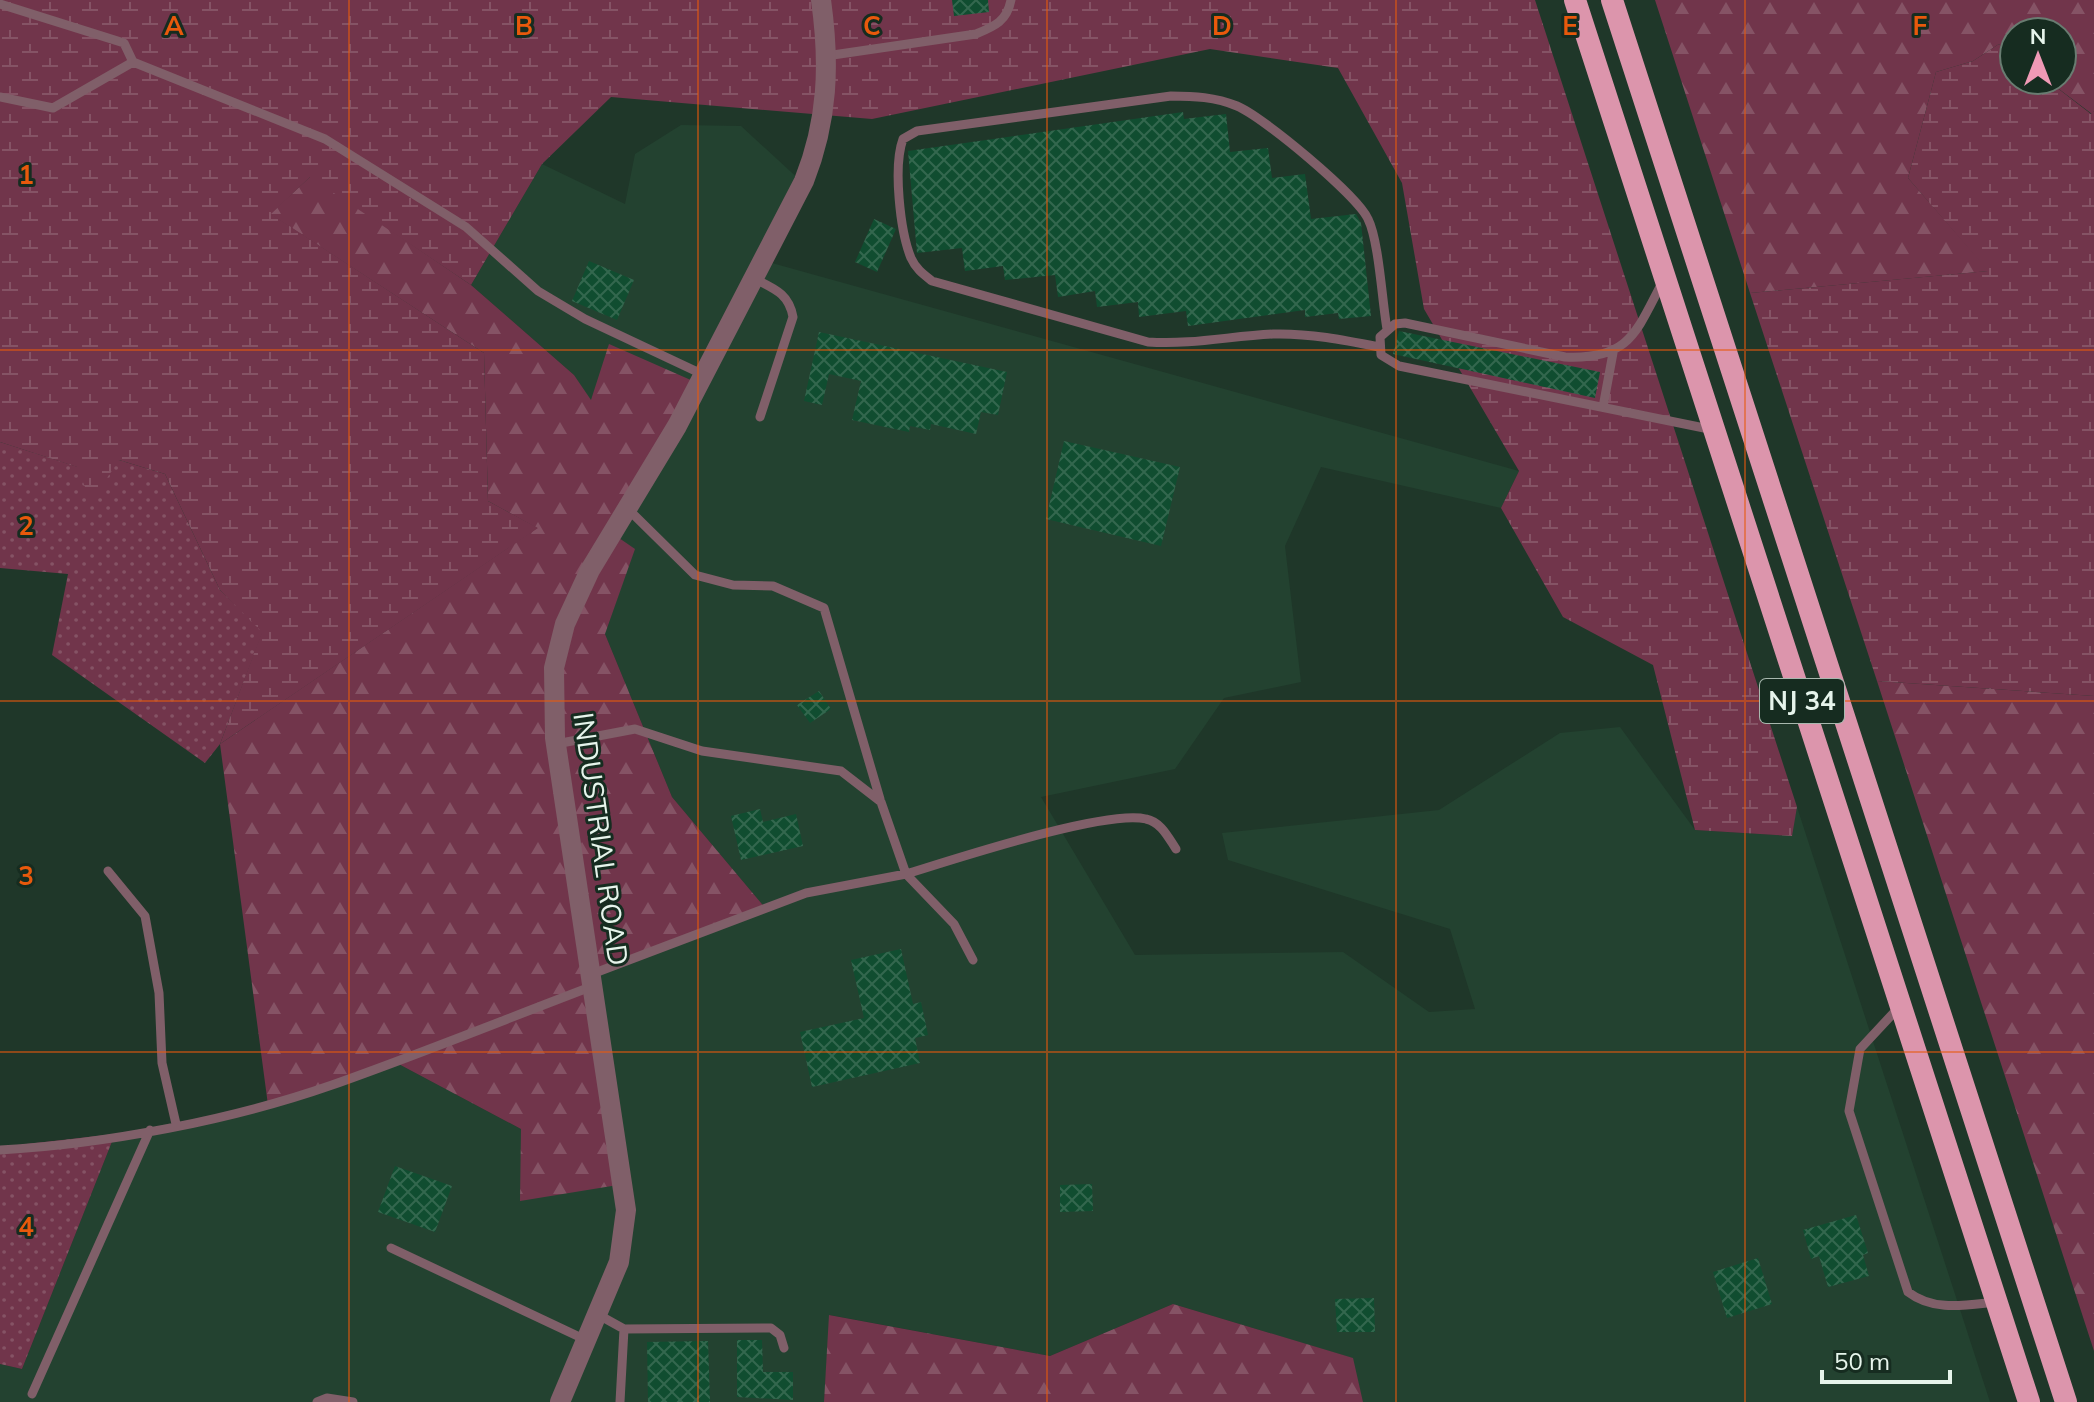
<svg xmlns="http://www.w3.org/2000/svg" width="2094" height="1402" viewBox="0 0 2094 1402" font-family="Mulish,sans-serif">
	<defs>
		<pattern id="grass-dots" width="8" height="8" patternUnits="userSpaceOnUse" patternTransform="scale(2)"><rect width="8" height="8" fill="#71354b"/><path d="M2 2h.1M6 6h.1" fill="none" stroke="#855365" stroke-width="1.8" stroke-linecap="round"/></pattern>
		<pattern id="forest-firs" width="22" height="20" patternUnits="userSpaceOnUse" patternTransform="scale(2)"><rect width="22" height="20" fill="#71354b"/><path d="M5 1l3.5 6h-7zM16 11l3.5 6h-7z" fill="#855365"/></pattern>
		<pattern id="wetland-marsh" width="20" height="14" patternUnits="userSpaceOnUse" patternTransform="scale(2)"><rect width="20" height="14" fill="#71354b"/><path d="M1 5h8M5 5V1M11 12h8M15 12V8" fill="none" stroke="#855365"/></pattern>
		<pattern id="building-cross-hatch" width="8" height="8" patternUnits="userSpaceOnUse" patternTransform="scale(2)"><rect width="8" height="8" fill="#104d30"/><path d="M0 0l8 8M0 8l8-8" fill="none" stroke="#33674e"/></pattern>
	</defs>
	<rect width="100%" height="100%" fill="#1f3729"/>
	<path fill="#234230" d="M681,125L741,126L803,183L761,260L1519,471L1501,508L1321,467L1285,546L1301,682L1224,698L1175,769L1041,797L1135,955L1343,952L1429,1012L1475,1009L1450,929L1228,860L1222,833L1439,810L1560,733L1620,727L1695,830L1791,836L1797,807L1990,1402H1363L1352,1358L1173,1304L1050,1356L830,1315L824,1402H0V1364L22,1369L115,1134L268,1105L393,1061L521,1129L591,972L766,909L672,797L605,634L634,549L605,528L591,401L574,375L471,285L542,164L625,204L635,154Z"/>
	<path fill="url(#grass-dots)" d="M0,442L78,467L119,460L165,474L220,590L263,631L220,744L205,763L52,655L68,574L0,568Z
		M115,1134L22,1369L0,1364V1147Z"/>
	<path fill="url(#forest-firs)" d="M1655,0H2094V111L2092,114L2047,80H2062V32H2014V55L1999,44L1973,61L1936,72L1908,178L1989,271L1750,293Z
		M311,176L471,285L574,375L591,400L609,344L693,381L606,529L635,549L605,634L672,797L766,909L591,972L624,1184L520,1201L521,1129L393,1061L268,1105L220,744L537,528L488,501L484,353L270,214Z
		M1877,681L2094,696V1351Z
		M1173,1304L1353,1358L1363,1402H824L829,1315L1050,1356Z"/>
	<path fill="url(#wetland-marsh)" d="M0,0H1535L1797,807L1792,836L1695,830L1653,665L1563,617L1501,508L1519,471L1424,309L1402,183L1338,68L1210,49L872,119L611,97L542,164L471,285L310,177L271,214L484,353L488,501L538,528L220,744L262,632L220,590L165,474L119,460L91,502L77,467L0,442Z
		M1999,44L2014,55V80H2047L2091,114L2094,111V696L1877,681L1750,293L1988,271L1908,178L1936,72L1973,61Z"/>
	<path fill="url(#building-cross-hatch)" d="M952,0H988L989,12L954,16Z
		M1183,112L1184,119L1226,114L1230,152L1268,148L1272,178L1305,174L1311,219L1356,214L1361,223L1371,316L1339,319L1338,313L1305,317V310L1188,326L1186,311L1139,317L1138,302L1097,307L1095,291L1058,297L1055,275L1005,280L1003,266L965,271L962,248L917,253L908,151Z
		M874,219L896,229L877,272L855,262Z
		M589,261L634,280L617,320L572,301Z
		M1399,331L1600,372L1595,398L1393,354Z
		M819,332L1007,372L998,415L981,412L976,434L931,424L930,430L910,426L909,432L852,420L861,381L829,374L822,405L804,401Z
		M1064,441L1180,467L1161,546L1046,519Z
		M819,691L831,709L810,723L797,705Z
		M760,809L763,822L796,814L803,846L741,860L731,816Z
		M901,949L913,1004L921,1002L928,1035L915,1038L920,1063L812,1087L800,1032L864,1018L851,960Z
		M395,1166L452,1186L435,1232L378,1212Z
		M1092,1184L1093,1211L1060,1212V1185Z
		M1856,1215L1868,1253L1863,1255L1869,1276L1828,1287L1819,1256L1811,1259L1803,1230Z
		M1758,1258L1772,1304L1727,1318L1713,1272Z
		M1374,1298L1375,1332H1337L1335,1299Z
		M737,1340H762L763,1372H793V1400L737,1397Z
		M708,1341L710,1402H648L647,1342Z"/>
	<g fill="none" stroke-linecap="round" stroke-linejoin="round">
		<path stroke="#805f69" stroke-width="9" d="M0,4L124,43L133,62L325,139L466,227L538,291L585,319L704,375
			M826,56L976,34C995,26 1007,21 1011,0
			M0,97L53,108L133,62
			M755,279C775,289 789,294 793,317L760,417
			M1663,281C1636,332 1630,360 1565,357L1405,323L1395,324L1380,337L1381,355L1399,366L1714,430
			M1379,347C1344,340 1309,333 1273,334C1231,336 1191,345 1148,342L932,281C923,274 916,269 911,258C900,231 893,166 903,139L917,131L1171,96C1194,96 1215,97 1237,106C1262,116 1357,195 1368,219C1379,241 1382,301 1387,329
			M1603,407L1613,353
			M628,509L695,575L733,585L773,586L824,608L880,799
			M556,744L635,729L702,751L841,771L881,802L906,874C952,860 1106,809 1146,819C1161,822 1168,837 1176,849
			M108,871L145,916L159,993L162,1063L176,1124
			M592,974L806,893L906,874L954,924L973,960
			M1900,1006L1860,1049L1849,1111L1908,1292C1934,1312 1966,1305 1996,1302
			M0,1150C106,1144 232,1120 332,1085C420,1054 506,1019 593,986
			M391,1248L586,1340
			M597,1314L624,1329L620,1402
			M624,1329L771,1328L780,1335L784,1348
			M32,1394L150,1130
			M317,1402L327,1398L353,1402"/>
		<path stroke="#805f69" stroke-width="20" d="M560,1402L619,1262L626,1210L555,738L554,668L565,624L590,570L677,426L804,181C828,121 830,64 821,0"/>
		<path stroke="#dc95ac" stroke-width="22" d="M1575,0L2029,1402
			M1612,0L2066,1402"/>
	</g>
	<path fill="none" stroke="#e8590c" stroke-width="2" stroke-opacity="0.55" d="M349,0V1402M698,0V1402M1047,0V1402M1396,0V1402M1745,0V1402M0,350H2094M0,701H2094M0,1052H2094"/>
	<g text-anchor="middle" stroke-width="6" stroke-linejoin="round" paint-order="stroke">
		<rect fill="#162c20" stroke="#a8b8ae" stroke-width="2" x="1760" y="679" width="84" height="44" rx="6"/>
		<g font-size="26" font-weight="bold" fill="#e6f4eb">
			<text x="1802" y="710">NJ 34</text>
		</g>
		<g font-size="28" fill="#e6f4eb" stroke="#162c20">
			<text transform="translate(601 839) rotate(82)" y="10">INDUSTRIAL ROAD</text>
		</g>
	</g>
	<g font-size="26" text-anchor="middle" font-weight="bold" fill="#e8590c" stroke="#162c20" stroke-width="6" stroke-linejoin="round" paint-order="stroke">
		<text x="174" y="35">A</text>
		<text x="524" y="35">B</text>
		<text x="872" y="35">C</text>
		<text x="1222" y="35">D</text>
		<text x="1570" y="35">E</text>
		<text x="1920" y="35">F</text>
		<text x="26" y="184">1</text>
		<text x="26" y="535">2</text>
		<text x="26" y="885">3</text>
		<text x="26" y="1236">4</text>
	</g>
	<g transform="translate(2038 56)"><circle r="38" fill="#162c20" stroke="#697c71" stroke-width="2"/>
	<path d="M0-6L14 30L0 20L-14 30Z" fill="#f09ab6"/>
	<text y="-12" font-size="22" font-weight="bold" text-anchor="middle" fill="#e6f4eb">N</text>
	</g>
	<path d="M1822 1370v12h128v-12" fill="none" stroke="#e6f4eb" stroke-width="4"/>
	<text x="1834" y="1370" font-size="24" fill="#e6f4eb" stroke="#162c20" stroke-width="6" paint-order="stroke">50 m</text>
</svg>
